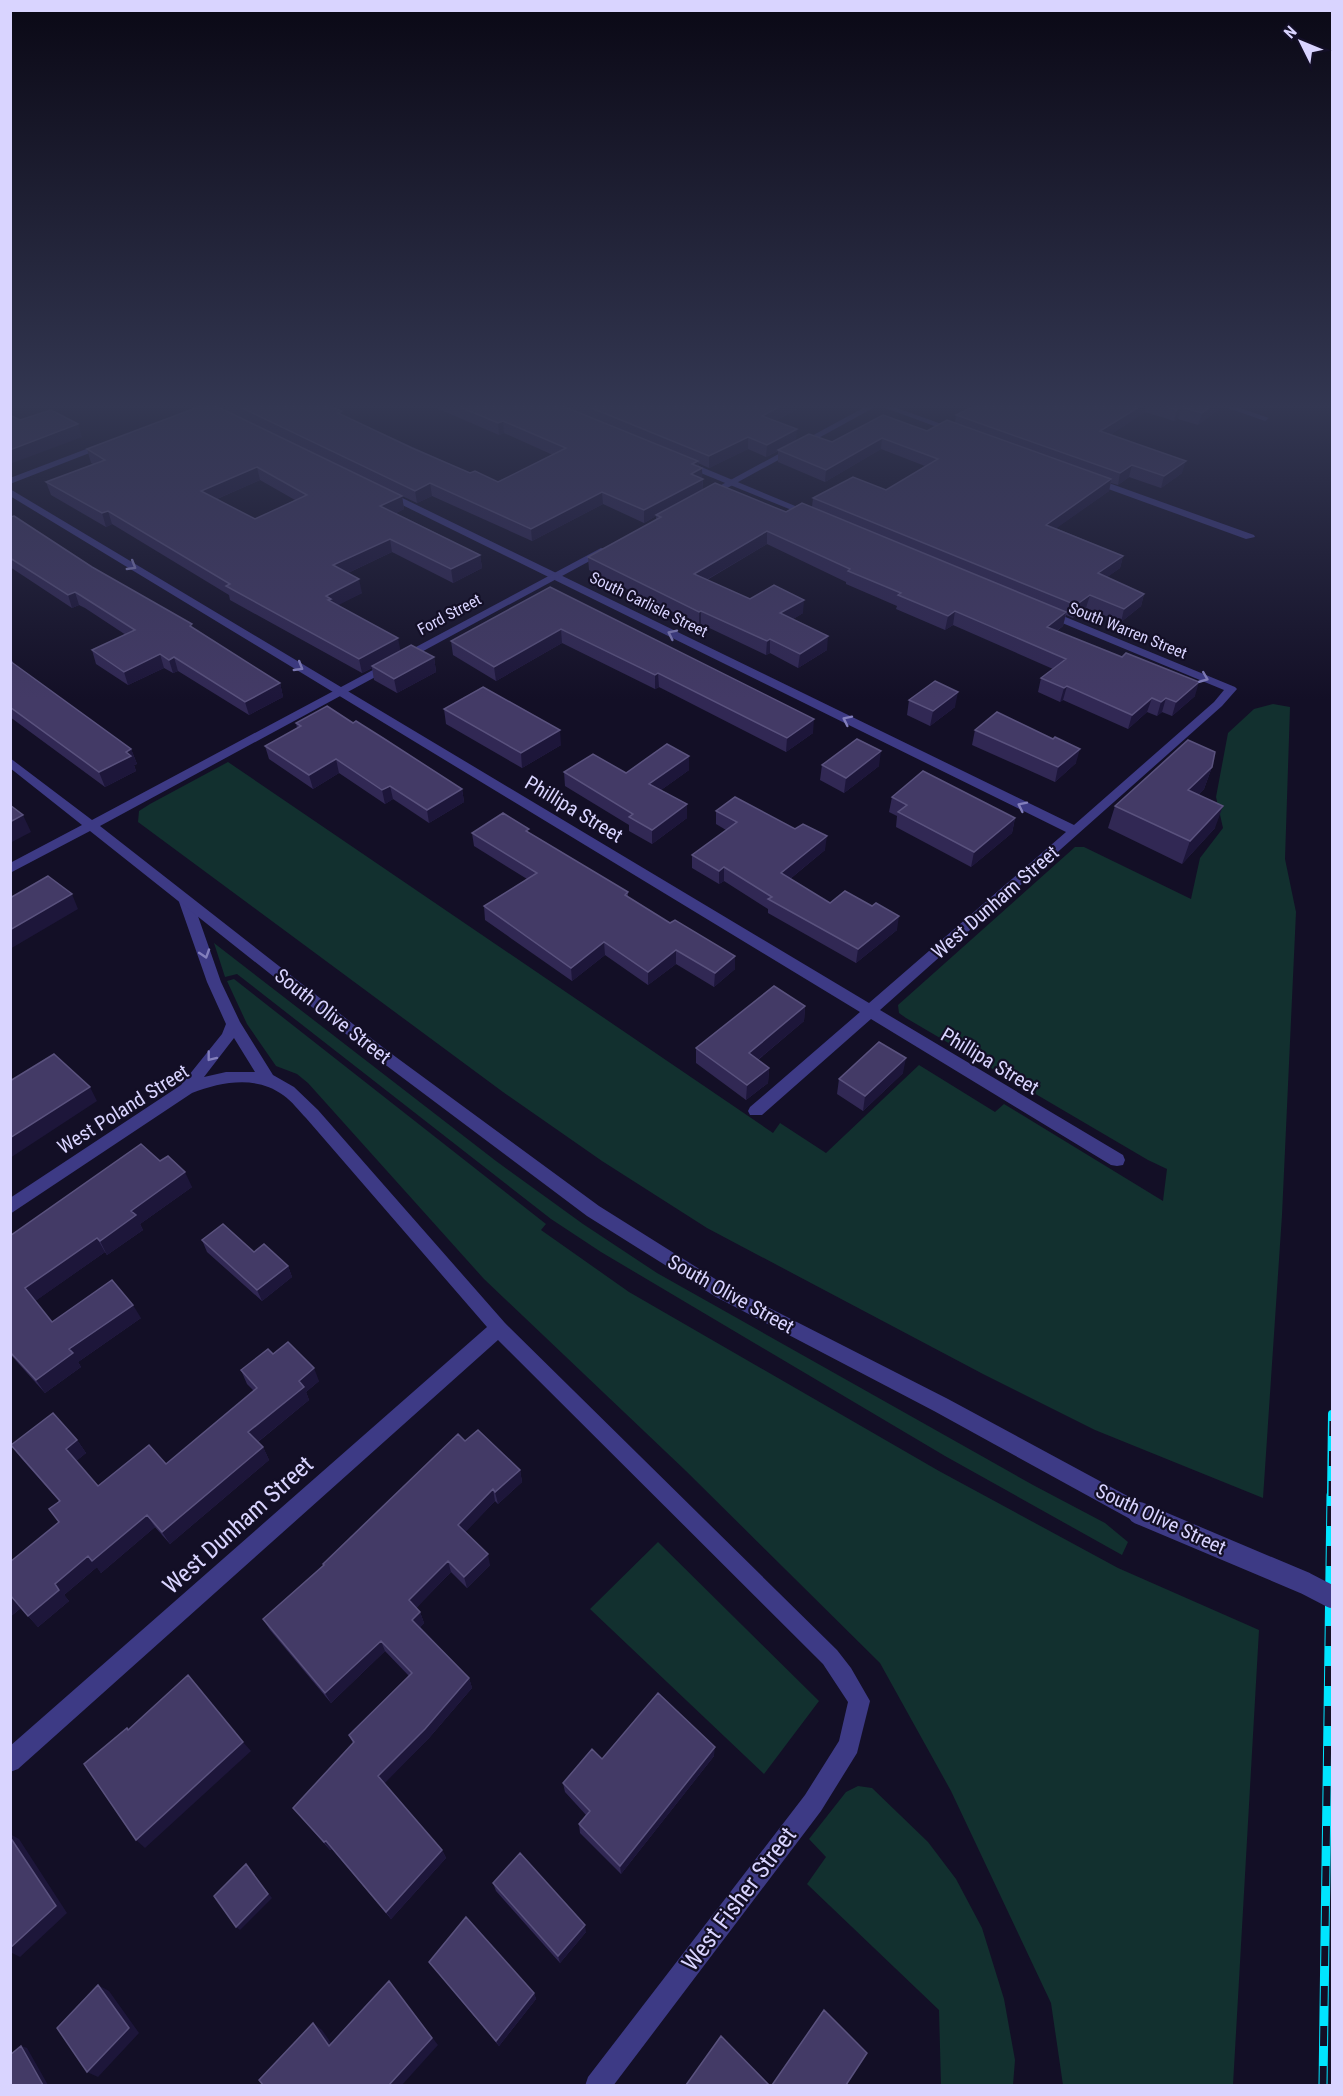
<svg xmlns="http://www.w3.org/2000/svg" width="1343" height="2096" viewBox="0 0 1343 2096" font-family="'Roboto Condensed',sans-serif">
	<rect width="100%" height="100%" fill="#130f26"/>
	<path fill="#12302f" d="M1273,704L1290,707L1285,859L1296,912L1282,1215L1263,1498L1095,1430L983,1374L707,1228L602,1161L503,1092L138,822L139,811L150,804L228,762L773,1133L780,1123L826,1153L919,1065L995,1112L1004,1104L1163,1201L1167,1169L1148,1160L906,1018L899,1013L898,1005L1075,847H1084L1191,899L1200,858L1223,828L1216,797L1228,733L1254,709Z
		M214,943L496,1161L583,1224L657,1273L1033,1485L1105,1523L1128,1542L1122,1555L945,1456L601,1252L551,1219L237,974L225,977Z
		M234,979L546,1224L541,1230L629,1292L939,1471L1118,1568L1259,1630L1233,2085H1063L1051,2003L951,1791L880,1663L686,1471L484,1279L308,1083L297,1074L276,1066L247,1024L227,981Z
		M658,1542L819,1701L764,1774L590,1609Z
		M858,1786L872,1788L928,1842L956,1879L982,1928L1004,1999L1015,2060L1013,2085H941L939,2010L807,1884L826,1857L809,1839L846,1792Z"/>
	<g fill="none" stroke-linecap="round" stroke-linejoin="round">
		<path fill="#3d3a85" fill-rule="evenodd" d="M883,407H894L961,431L953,433Z
			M1225,407H1237L1269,418L1265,421Z
			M102,443L110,445L10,484V478Z
			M681,461H687L817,515L809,517L681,465Z
			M1092,477L1254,535L1255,537L1246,539L1089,482L1087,480Z
			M10,489L869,1003L1066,832L382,495V491H388L1074,825L1214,702L1224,690L1043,615V611H1051L1235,687L1237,689L1222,706L880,1010L1123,1155L1125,1160L1123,1165L1117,1166L1111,1165L871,1019L762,1115H750L748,1111L750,1107L860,1012L10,496Z
			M185,894L192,899L221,982L240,1022L273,1075L294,1087L318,1110L505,1323L837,1650L851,1668L870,1701L857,1753L821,1811L613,2086H585L588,2077L805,1795L839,1741L848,1702L823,1664L498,1340L18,1769L10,1772V1746L487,1327L306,1118C299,1111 292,1101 283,1095C256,1075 221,1082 192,1093L10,1214V1198L181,1085L222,1034L226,1024L207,982L178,899ZM234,1038L255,1072H226L204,1077Z"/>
		<path fill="#3d3a85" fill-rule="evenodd" d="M865,407H875L709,498L701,496Z
			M601,548L610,550L100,826L385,1049L599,1206L728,1287L948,1399L1146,1506L1149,1513L1146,1520L1139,1522L1132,1520L934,1411L716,1297L587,1216L375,1057L90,831L10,873V863L82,825L10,768V758L92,820Z"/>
		<defs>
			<path id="rail-far1" d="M1331,1496L1332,1414"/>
			<path id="rail" d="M1323,2086L1331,1495"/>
		</defs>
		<use href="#rail-far1" stroke="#00e5ff" stroke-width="8"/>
		<use href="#rail" stroke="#00e5ff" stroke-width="9"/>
		<use href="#rail-far1" stroke="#130f26" stroke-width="5" stroke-dasharray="15" stroke-linecap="butt"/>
		<use href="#rail" stroke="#130f26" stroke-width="7" stroke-dasharray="20" stroke-linecap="butt"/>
		<path stroke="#3d3a85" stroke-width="22" d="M1139,1513L1305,1583L1332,1597"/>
	</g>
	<path fill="#312854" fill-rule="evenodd" d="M224,407H342L337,409L342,415L470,473L498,482L553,455L504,433L499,435L434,407H801L775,421L796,441L832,442L927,431L955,423L956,415L972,407H1222L1198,425L1178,419L1174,421L1145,412L1110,435L1182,473L1161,488L1129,477L1118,485L1111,483L1109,491L1056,528L1123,556L1120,568L1107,577L1144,594L1141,606L1121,622L1086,608L1073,618L1066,615L1063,626L1057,631L1195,696L1172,716L1162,712L1157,716L1147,712L1128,729L1063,700L1060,702L1038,692L1041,678L1053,669L953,625L945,630L896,609L897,606L846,584V582L767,544L707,580L750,599L803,613L793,619L827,650L798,668L770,653L766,655L701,624L699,625L589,570L588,557L656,520V516L644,523L603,504L532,541L432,496L417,503L402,496L404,509L396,513L480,555L482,568L453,583L392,552L348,573L362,593L337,605L400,650L434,657L436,672L397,693L374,680L372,668L362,673L230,600L229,595L112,524L106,527L51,495L46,482L93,464L91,463L87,449L225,410ZM748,449L766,457L778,451V462L825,482L881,449L925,466L886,490L813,498L812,507L786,512L703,490V479L702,478L698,463L709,468ZM260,480L295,500L255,519L217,499Z
		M10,517L193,628L280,683L283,697L249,715L178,671L173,673L164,668L128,685L96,664L92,650L126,635L85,608L79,605L72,608L10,567Z
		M550,587L813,733L786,752L659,687L655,689L562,643L496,681L453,655L451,641Z
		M10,656L13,662L12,663L131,749L137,764L134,765L136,771L105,787L10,717Z
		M909,700L955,707L930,726L907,715Z
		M444,709L561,745L522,768L446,724Z
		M296,723H353L462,789L464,802L429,823L393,799L385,804L339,773L313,789L269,759L265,746L297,728Z
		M975,730L1076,763L1055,782L972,745Z
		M689,756V770L661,790L687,804V818L652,844L629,831V825L565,786L564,772L626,773Z
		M822,765L879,766L844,793L820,780Z
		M1212,767L1204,789L1198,795L1215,828L1182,864L1108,828L1115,806Z
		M892,797L1015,818L1012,833L971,867L896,827L897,816L889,812Z
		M716,811L825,850L790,879L830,903L897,930L856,963L768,913V909L724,881L719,884L692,868V855L726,830L716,824Z
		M472,833H530L628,892V897L735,969L714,987L676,964L648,985L605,955L572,981L485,920L484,906L527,879L474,846Z
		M805,1006L804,1021L758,1060L769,1068L768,1083L746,1100L696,1063V1048Z
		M903,1073L863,1111L837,1094L839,1079Z
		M160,1161L192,1187L140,1224L143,1230L107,1255L105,1252L35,1301L52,1322L141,1318L78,1362L81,1367L45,1393L10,1354V1236Z
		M202,1240L254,1252L288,1266L292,1277L262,1301L207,1252Z
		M273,1354L319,1381L306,1392L309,1400L258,1442L263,1447L269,1460L170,1544L155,1527L101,1573L97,1567L64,1595L69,1601L38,1627L21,1608L10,1617V1562L59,1522L49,1509L59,1501L21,1458L11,1445L77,1440L86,1453L76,1461L98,1486L166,1464L254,1391L247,1384L241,1370Z
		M465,1441L520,1470L522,1482L498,1504L495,1501L465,1532L490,1565L467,1588L451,1572L416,1608L420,1612L424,1623L420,1627L469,1678L472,1688L429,1738L384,1783L442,1850L446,1858L391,1919L332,1849L330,1850L293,1808L353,1743L349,1735L409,1676L385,1651L331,1703L270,1630L263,1619L324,1566L323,1564Z
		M714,1756L621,1874L580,1833L579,1824L586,1815L565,1792L563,1783L602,1759Z
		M493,1883L586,1932L560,1963L496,1891Z
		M429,1962L534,1993L536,1999L499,2046Z"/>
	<path fill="#1d163a" d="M779,407H801L761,428L762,416Z
		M1139,407H1146L1145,412L1098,443L1100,431Z
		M1181,407L1178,419L1174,421L1177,410Z
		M1210,407H1222L1198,425L1202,413Z
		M503,421L504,433L499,435L498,423Z
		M78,424L82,437L10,464V450Z
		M797,429L796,441L766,457L767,445Z
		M748,437V449L709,468V456Z
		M882,438L881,449L825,482L826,470Z
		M698,461V470L702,468L703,491L656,515V516L644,523V510L692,464Z
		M1186,461L1182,473L1161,488L1164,476Z
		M1132,465L1129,477L1118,485L1120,473Z
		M257,467L260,480L205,504L201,491Z
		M1111,479L1109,491L1044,537L1046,525Z
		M430,483L432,496L417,503L415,491Z
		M602,492L603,504L532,541L531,529Z
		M402,496L404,509L383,519L380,506Z
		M108,511L112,524L106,527L102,513Z
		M767,531V544L694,587V574Z
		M390,539L392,552L335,579L333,565Z
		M480,555L482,568L453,583L451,569Z
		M1123,556L1120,568L1095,586L1098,573Z
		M359,579L362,593L333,608L326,596Z
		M75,592L79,605L72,608L68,595Z
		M1144,594L1141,606L1121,622L1124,609Z
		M1090,595L1086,608L1073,618L1076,605Z
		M804,600L803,613L780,627V613Z
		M701,611V624L699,625V612Z
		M955,611L953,625L945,630L948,616Z
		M1066,612L1063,626L1044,640L1047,627Z
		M561,629L562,643L496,681L494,667Z
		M828,636L827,650L798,668L800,654Z
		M398,638L401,653L372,666V668L362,673L359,659Z
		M770,639V653L766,655L767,641Z
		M160,654L164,668L128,685L124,672Z
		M174,657L178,671L173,673L169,660Z
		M434,657L436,672L397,693L394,679Z
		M658,673L659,687L655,689V675Z
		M1199,682L1195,696L1172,716L1176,702Z
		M280,683L283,697L249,715L245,702Z
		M1067,686L1063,700L1060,702L1064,688Z
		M958,692L955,707L930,726L933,711Z
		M1152,698L1147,712L1128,729L1132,715Z
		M1166,698L1162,712L1157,716L1161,702Z
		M814,719L813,733L786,752L787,738Z
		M560,730L561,745L522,768L521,753Z
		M131,749L137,764L134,765L136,771L105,787L99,772L126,752Z
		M1080,749L1076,763L1055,782L1058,767Z
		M881,751L879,766L844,793L846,778Z
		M689,756V770L650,798L649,784Z
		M336,759L339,773L313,789L309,775Z
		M1212,767L1204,789L1181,812L1188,790Z
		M390,786L393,799L385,804L382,790Z
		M462,789L464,802L429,823L427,810Z
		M687,804V818L652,844V830Z
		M1223,806L1215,828L1182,864L1190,841Z
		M23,815L31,832L10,843V822Z
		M1015,818L1012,833L971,867L974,852Z
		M827,836L825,850L780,887L781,873Z
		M724,867V881L719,884V871Z
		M72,894L78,909L10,949V930Z
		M899,916L897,930L856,963L858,949Z
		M604,942L605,955L572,981L571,968Z
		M676,950V964L648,985V972Z
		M735,956V969L714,987L715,973Z
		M805,1006L804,1021L748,1068L749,1053Z
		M906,1058L903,1073L863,1111L865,1096Z
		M769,1068L768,1083L746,1100L747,1085Z
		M90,1087L97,1101L10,1158V1138Z
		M185,1172L192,1187L140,1224L143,1230L107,1255L100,1241L131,1211Z
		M97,1238L105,1252L34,1302L25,1288Z
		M288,1266L292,1277L262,1301L257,1290Z
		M133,1305L141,1318L78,1362L81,1367L45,1393L36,1380L69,1349Z
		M314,1368L319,1381L306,1392L309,1400L254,1445L248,1432L299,1381Z
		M77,1440L86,1453L75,1462L66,1449Z
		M263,1447L269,1460L170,1544L162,1532Z
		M520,1470L522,1482L498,1504L495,1492Z
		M493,1489L495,1501L461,1537L458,1525Z
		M147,1515L155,1527L101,1573L92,1561Z
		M488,1554L490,1565L467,1588L464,1577Z
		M88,1556L97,1567L64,1595L69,1601L38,1627L28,1616L55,1584Z
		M448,1561L451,1572L413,1611L409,1600Z
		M11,1596L22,1607L10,1617V1597Z
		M420,1612L424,1623L416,1631L412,1620Z
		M381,1641L385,1651L331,1703L325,1693Z
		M469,1678L472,1688L429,1738L383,1785L378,1776Z
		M243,1742L251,1751L145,1848L136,1840Z
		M715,1747L714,1756L621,1874L620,1866Z
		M10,1834L19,1839L67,1913L20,1957L10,1952Z
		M326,1841L332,1849L330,1850L324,1842Z
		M442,1850L446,1858L391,1919L386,1912Z
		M246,1864L272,1898L240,1930L236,1927Z
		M585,1925L586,1932L560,1963L558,1956Z
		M389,1981L438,2045L402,2085H389Z
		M98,1985L109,1991L139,2033L98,2077L87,2072Z
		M534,1993L536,1999L499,2046L496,2041Z
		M313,2023L322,2030L338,2053L329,2046Z
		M21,2046L27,2048L48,2085H43Z"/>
	<path fill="#433a66" stroke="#5a527e" stroke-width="1.5" fill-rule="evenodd" d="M198,407H218L402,496L380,506L480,555L451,569L390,539L333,565L359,579L326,596L331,599L328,600L398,638L359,659L226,586L230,584L108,511L102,513L46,482L105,460L87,449ZM257,467L307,495L255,519L201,491Z
		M240,407H332L342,411L338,413L412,448L470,473L475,471L498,482L566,448L503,421L498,423L460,407H565L698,461L692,464L702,468L691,474L703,479L644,510L602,492L531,529L430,483L415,491Z
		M589,407H779L762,416L797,429L767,445L748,437L709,456Z
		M972,407H1139L1100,431L1186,461L1164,476L1132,465L1120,473L956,415Z
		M1167,407H1210L1202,413L1181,407L1177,410Z
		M51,410L78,424L10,450V415L20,420Z
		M883,415L927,431L947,420L1111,479L1046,525L1123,556L1098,573L1144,594L1124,609L1090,595L1076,605L813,498L853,477L886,490L938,459L882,438L826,470L778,450L809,434L832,442Z
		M715,483L786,512L802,503L1066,612L1047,627L1122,657L1126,653L1199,682L1176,702L1166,698L1161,702L1152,698L1132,715L1067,686L1064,688L1041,678L1066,659L955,611L948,616L898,595L901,593L848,571L850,569L767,531L694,574L750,599L774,585L804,600L780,613L828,636L800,654L770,639L767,641L701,611L699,612L588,557L661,517L656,515Z
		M14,516L92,567L192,624L190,626L280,683L245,702L174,657L169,660L160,654L124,672L92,650L135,630L80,595L75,592L68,595L10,558V517Z
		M550,587L814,719L787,738L658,673L655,675L561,629L494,667L451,641Z
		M411,645L434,657L394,679L372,666Z
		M10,661L131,749L126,752L131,756L99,772L10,707Z
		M935,681L958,692L933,711L909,700Z
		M483,687L560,730L521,753L444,709Z
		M327,706L353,723L356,721L383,738L462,789L427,810L390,786L382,790L336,759L309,775L265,746L301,726L296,723Z
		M997,712L1053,739L1055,737L1080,749L1058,767L975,730Z
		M857,739L881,751L846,778L822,765Z
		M1188,740L1215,752L1212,767L1188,790L1223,806L1190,841L1115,806Z
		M667,744L689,756L649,784L687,804L652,830L629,817L633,814L564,772L593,754L626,773Z
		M923,771L1015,818L974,852L898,812L907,805L892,797Z
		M735,797L795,829L803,824L827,836L781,873L830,903L845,891L872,906L876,903L899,916L858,949L768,899L772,897L724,867L719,871L692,855L737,822L716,811Z
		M10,805L23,815L10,822Z
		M503,813L529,829L526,831L628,892L625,895L670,923L675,920L735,956L715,973L676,950L648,972L604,942L571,968L484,906L537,873L472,833Z
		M48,876L72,894L10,930V898Z
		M774,986L805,1006L749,1053L769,1068L747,1085L696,1048Z
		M879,1042L906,1058L865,1096L839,1079Z
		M54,1054L90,1087L10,1138V1081Z
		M141,1144L160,1161L168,1156L185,1172L131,1211L136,1215L100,1241L97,1238L25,1288L52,1322L112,1280L133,1305L69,1349L73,1353L36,1380L10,1352V1236Z
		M223,1224L254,1252L264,1244L288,1266L257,1290L202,1240Z
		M288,1342L314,1368L299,1381L304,1387L248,1432L263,1447L162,1532L147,1515L92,1561L88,1556L55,1584L59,1590L28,1616L11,1596L10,1597V1562L59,1522L49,1509L60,1501L11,1445L53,1413L77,1440L66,1449L98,1486L149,1445L166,1464L257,1388L241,1370L268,1349L273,1354Z
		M478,1430L520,1470L495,1492L493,1489L458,1525L488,1554L464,1577L448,1561L409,1600L420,1612L412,1620L469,1678L425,1729L378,1776L442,1850L386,1912L326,1841L324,1842L293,1808L354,1742L349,1735L412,1673L381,1641L325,1693L263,1619L324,1565L323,1564L458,1434L465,1441Z
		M188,1675L243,1742L136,1840L84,1764L127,1728L128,1730Z
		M658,1693L715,1747L620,1866L579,1824L590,1811L563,1783L592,1749L602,1759Z
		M10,1837L56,1906L10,1948Z
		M520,1853L585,1925L558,1956L493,1883Z
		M246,1864L268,1894L236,1927L214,1896Z
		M466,1917L534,1993L496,2041L429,1962Z
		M389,1981L432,2038L389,2085H263L259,2080L313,2023L329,2046Z
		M98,1985L129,2028L87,2072L57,2028Z
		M824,2010L867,2053L846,2085H772Z
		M721,2036L769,2085H686Z
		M21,2046L43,2085H10V2055Z"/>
	<defs><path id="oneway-chevron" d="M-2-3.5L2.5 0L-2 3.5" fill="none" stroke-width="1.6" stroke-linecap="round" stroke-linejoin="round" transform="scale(1.5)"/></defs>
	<g stroke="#837fbc">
		<use href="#oneway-chevron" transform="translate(132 566) rotate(31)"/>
		<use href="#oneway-chevron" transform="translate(672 634) rotate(-154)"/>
		<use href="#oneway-chevron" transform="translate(299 667) rotate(31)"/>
		<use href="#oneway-chevron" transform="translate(1204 678) rotate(22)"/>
		<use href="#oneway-chevron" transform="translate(847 720) rotate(-154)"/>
		<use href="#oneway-chevron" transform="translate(1022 806) rotate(-154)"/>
		<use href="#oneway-chevron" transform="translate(205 954) rotate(72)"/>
		<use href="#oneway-chevron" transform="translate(211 1057) rotate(128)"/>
	</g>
	<linearGradient id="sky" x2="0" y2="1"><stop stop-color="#0a0815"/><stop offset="0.58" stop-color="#333752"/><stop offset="1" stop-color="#333752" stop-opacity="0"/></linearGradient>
	<rect width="1343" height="700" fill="url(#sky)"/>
	<g text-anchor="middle" stroke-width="4.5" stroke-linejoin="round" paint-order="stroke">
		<g font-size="16" fill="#d9d4ff" stroke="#130f26">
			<text transform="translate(649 604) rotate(26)" y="6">South Carlisle Street</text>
			<text transform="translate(449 614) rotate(-28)" y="6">Ford Street</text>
			<text transform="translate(1128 630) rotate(22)" y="6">South Warren Street</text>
		</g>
		<g font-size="20" fill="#d9d4ff" stroke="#130f26">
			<text transform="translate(574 809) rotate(31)" y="7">Phillipa Street</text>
			<text transform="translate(995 902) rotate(-41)" y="7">West Dunham Street</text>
			<text transform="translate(333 1016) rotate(38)" y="7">South Olive Street</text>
			<text transform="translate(990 1061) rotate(31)" y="7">Phillipa Street</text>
			<text transform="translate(123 1109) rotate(-32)" y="7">West Poland Street</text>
			<text transform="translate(731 1294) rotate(29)" y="7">South Olive Street</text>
			<text transform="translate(1161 1519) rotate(25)" y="7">South Olive Street</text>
		</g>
		<g font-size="24" fill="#d9d4ff" stroke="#130f26">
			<text transform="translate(238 1525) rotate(-42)" y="8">West Dunham Street</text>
			<text transform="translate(739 1899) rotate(-53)" y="8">West Fisher Street</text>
		</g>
	</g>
	<rect width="1343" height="2096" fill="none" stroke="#d9d4ff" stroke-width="24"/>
	<g transform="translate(1301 42) rotate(313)" stroke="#130f26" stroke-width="4.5" paint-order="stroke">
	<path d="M0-4.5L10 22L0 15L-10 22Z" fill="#d9d4ff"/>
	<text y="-9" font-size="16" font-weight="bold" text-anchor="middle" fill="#d9d4ff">N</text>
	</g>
</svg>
